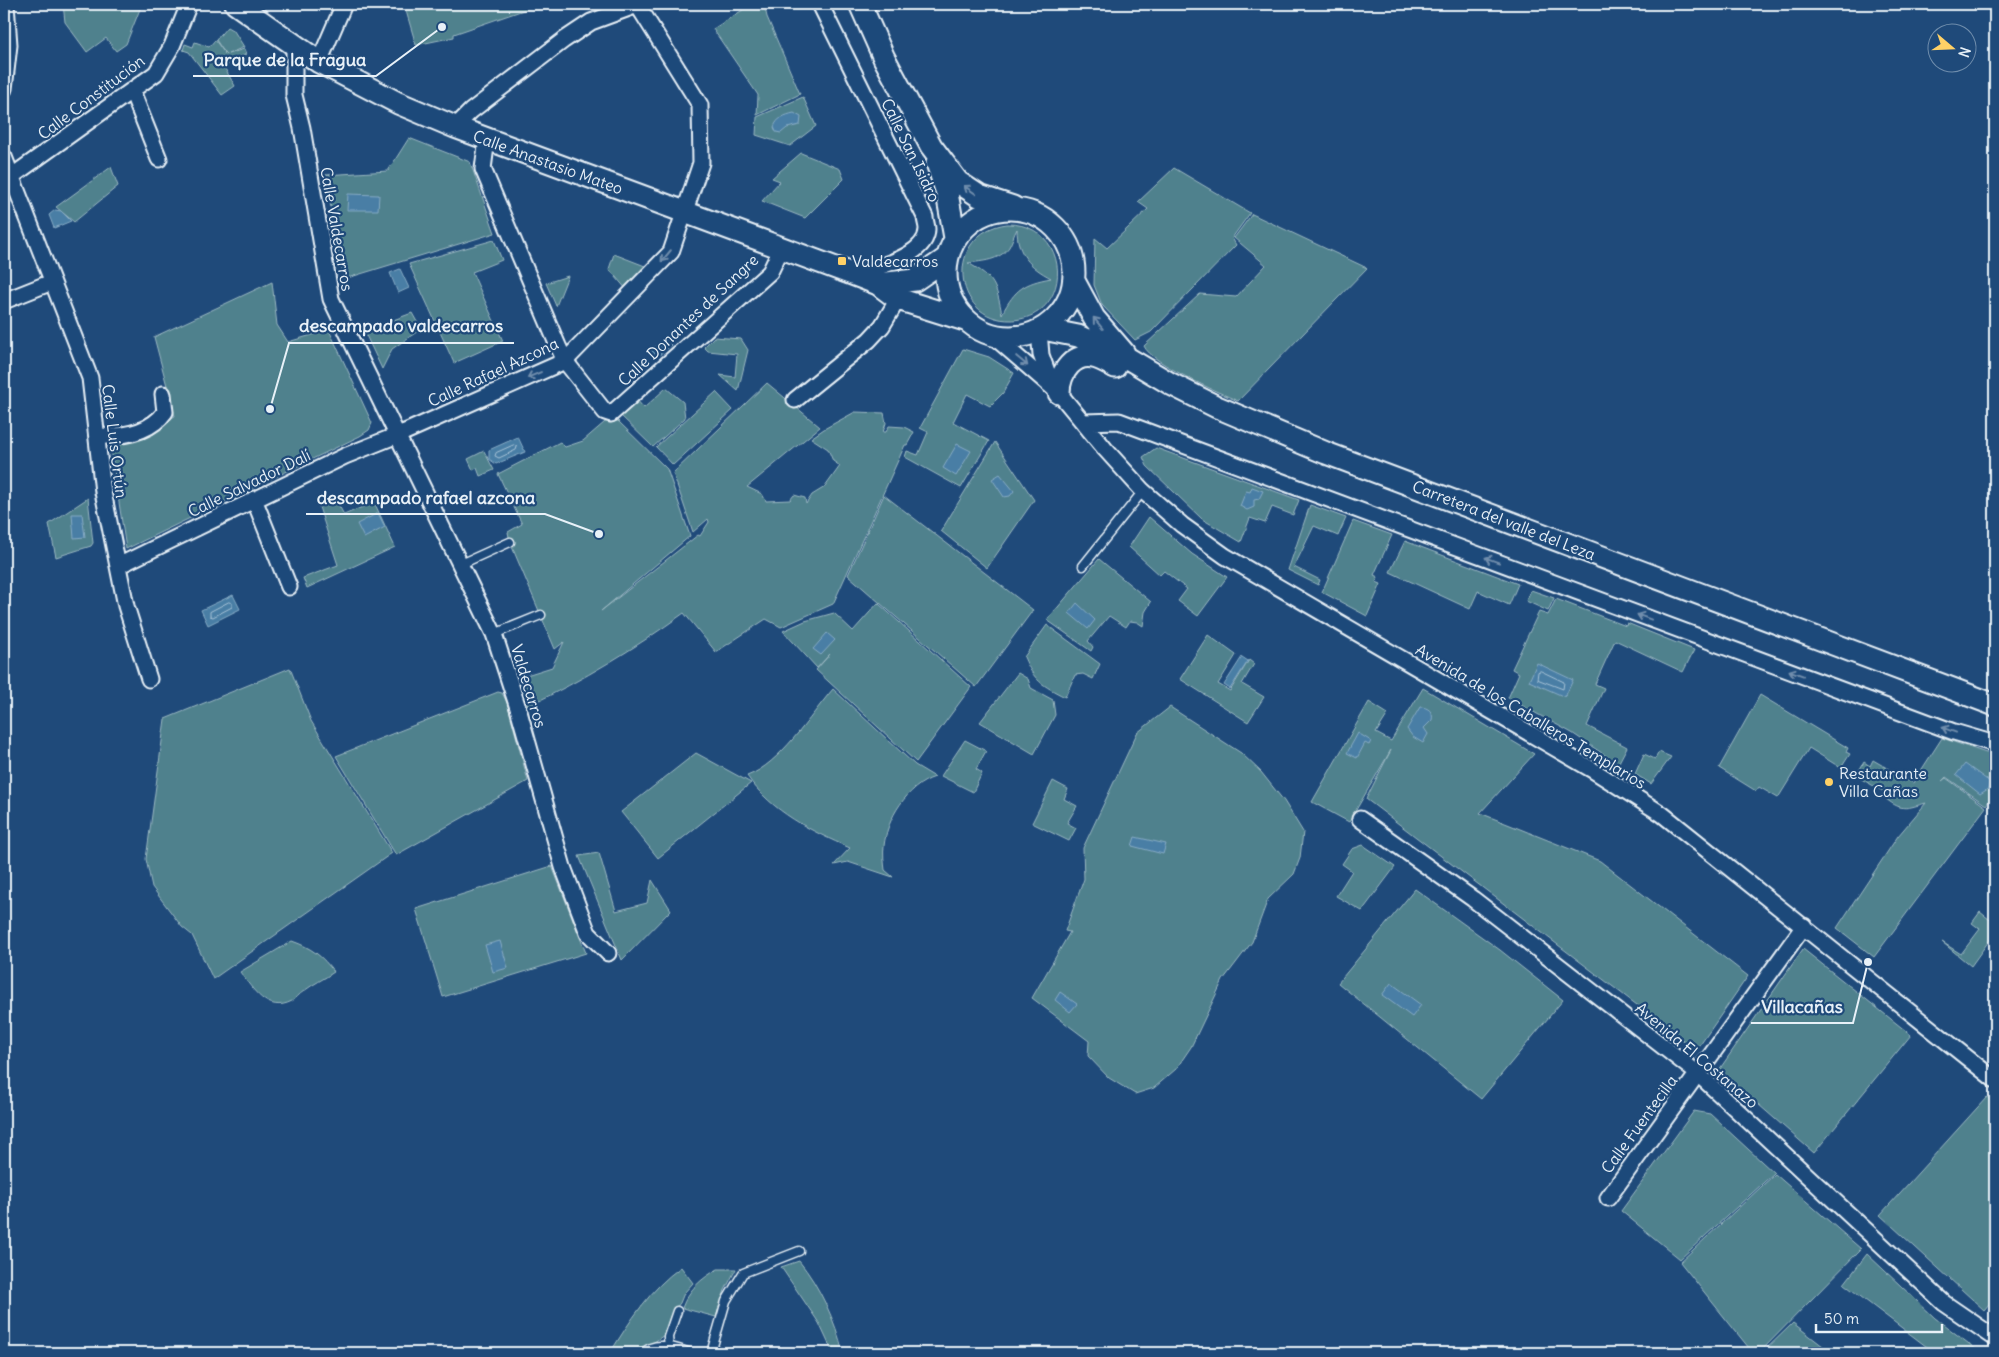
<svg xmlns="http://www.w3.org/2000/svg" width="1999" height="1357" viewBox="0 0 1999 1357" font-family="Delius,sans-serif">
	<rect width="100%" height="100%" fill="#1f4a7a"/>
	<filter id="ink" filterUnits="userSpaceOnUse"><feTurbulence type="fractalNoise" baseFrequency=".02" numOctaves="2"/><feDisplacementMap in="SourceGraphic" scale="10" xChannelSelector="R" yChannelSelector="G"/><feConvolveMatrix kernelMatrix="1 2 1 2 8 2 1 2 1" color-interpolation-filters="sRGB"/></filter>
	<g filter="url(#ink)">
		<path fill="#4f818d" stroke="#9cb9c2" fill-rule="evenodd" d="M63,4H142L126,44L116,51L106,38L87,52L65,22Z
			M404,4H541L454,34V37L416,45Z
			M752,4H764L767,17L800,94L757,115L758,95L713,29Z
			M227,27L234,31L244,47L228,54L244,49L246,54L224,67L235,86L222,95L189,52L183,50L185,44L193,47L195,42L209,47L215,40L226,55L216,40Z
			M803,97L816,126L790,146L756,135L757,117Z
			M409,138L470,162L495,233L344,279L325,175L388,171Z
			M801,153L840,169L844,179L805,218L762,201L780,181L772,178Z
			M111,167L118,186L74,222L56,207Z
			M1174,168L1250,213L1232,238L1236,245L1151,332L1135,340L1102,305L1094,285L1095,238L1107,248L1148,209L1138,202Z
			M1252,214L1367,268L1238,401C1218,392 1152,364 1144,346L1200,294L1236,297L1266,265L1234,238Z
			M1007,224C1072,223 1075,317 1012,320C951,322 944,232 1007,224ZM1017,229C1017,254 1030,267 1051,278C1024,283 1015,289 1002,314C996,285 995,278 968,263C983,261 999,261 1009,247C1012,242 1014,234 1017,229Z
			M494,240L502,260L472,272L503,341L454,363L409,264Z
			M614,254L645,266L627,290L609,269Z
			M568,276L556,306L546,283Z
			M272,282L277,325L288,342L329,330L372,423L369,430L360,436L126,549L111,449L115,444H120L175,416L154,337Z
			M412,313L421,329L392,349L382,369L364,331Z
			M714,337L741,339L748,350L738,391L720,375L735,377L737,354L708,351L704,347Z
			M963,349L989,357L1014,373L1003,393L990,406L967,394L953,422L989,441L961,488L905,457L907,451L918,455L928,432L920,428Z
			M767,383L820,427L747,487L762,494L766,501L790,500L794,495L805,498L806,504L812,495L825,487L840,466L833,461L828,449L811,438L824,429L855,412L884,413L886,423L883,432H886L889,426L904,427L914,432L907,445H905L833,604L781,627L766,619L716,652L684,613C634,649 583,680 528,706L520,677L552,667L564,642L555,649L510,542L508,532L522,524L498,474L560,442L565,447L583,441L605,422L618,421L667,469L690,536L601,611L698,535L700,536L709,522L708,519L693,532L673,473Z
			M666,388L683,402L685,418L653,447L618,413L635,398L644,408Z
			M716,392L733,410L673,465L656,447Z
			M995,442L1034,500L987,568L941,531Z
			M1156,448L1299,500L1293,515L1272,507L1265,523L1250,518L1241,542L1202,519L1147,466L1143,457Z
			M484,451L494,470L480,476L477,468L473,470L468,459Z
			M884,495L1033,610L976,687L848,575Z
			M88,498L93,543L91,546L56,557L49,524Z
			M336,500L344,515L374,502L395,547L307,588L303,578L338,565L319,507Z
			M1310,505L1346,518L1338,536L1314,526L1294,567L1320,580L1318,585L1288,570Z
			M1149,517L1192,554L1227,577L1198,616L1178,601L1187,589L1164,571L1160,575L1129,547Z
			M1353,521L1392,535L1374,575L1378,577L1376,582L1381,584L1367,616L1322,592Z
			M1405,541L1518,584L1509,605L1478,591L1470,609L1390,572Z
			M1099,559L1151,602L1145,612L1143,626L1137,622L1130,621L1126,627L1109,616L1088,641L1093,647L1091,651L1047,620Z
			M1531,590L1554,598L1548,611L1526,601Z
			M1556,599L1626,626L1627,623L1694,650L1683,672L1615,640L1595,684L1604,688L1587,726L1627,747L1618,764L1572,733L1508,698L1519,673L1512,669L1536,618L1539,612L1548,615Z
			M878,603L971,687L916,762L816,670L830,654L817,668L783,631L805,621L834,613L853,631Z
			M1047,625L1100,664L1093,679L1083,674L1075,675L1065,697C1042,685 1034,681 1024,657Z
			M1208,635L1236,655L1218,684L1230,691L1249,660L1254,664L1242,684L1264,697L1248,722L1180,679Z
			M290,668L311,721L392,853L213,979L192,935L182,927L152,887L146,859L165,719Z
			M1018,673L1028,679L1031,688L1053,700L1055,715L1034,754L980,722Z
			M1423,688L1534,754L1480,813L1600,861L1748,976L1700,1045L1693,1047L1683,1040L1366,799L1391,750L1349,822L1312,802L1369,702L1388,714L1376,733L1391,741Z
			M833,689L915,765L935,777C907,786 887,818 884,846C883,854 884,862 885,870L893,877L848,862L834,865L850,848C811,831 772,812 747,776C780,764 810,716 833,689Z
			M498,692L502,693L507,702L528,781L396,855L336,756Z
			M1760,695L1848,748L1846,752L1850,754L1841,768L1809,748L1778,798L1759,787L1756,791L1719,768Z
			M1170,707L1241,753L1261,772L1284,801L1303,832L1300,858L1294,874L1268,899L1252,942L1223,980L1191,1047L1176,1069L1154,1088L1135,1094L1109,1078L1088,1056L1089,1041L1032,998L1070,932L1065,931L1084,879L1083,848L1137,733Z
			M1942,738L1995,756V793L1986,805L1946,777L1942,781L1946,778L1986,807L1874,957L1837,928L1898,836L1926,803C1907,808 1903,812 1886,799L1888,794L1856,776L1864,762L1870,766L1873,760L1913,783Z
			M965,740L986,751L976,769L982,773L973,792L941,776Z
			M1659,752L1671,757L1651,784L1635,774L1644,754L1655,759Z
			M696,753L751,783L658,858L621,812Z
			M1053,781L1068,789L1064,799L1077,806L1067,823L1076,828L1069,841L1032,823Z
			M1363,845L1395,867L1362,911L1336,896L1352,871L1342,864L1352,849Z
			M599,853L616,911L647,903L652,880L671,910L622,960L579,856Z
			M552,866L586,953L443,997L416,909Z
			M1415,889L1500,950L1563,1000L1481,1099L1338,983Z
			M1980,912L1994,923L1991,938L1971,966L1942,942L1961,954L1980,929L1972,923Z
			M292,941C312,948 322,956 334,972C324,979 313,984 304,991C299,994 296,999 292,1001C267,1014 253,989 240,972Z
			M1803,949L1911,1035L1814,1153L1719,1070Z
			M1987,1097L1995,1103V1297L1984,1310L1880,1215Z
			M1694,1111L1710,1114L1774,1173L1680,1259L1621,1211Z
			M1775,1174L1861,1249L1759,1353H1753L1680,1262Z
			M1867,1254L1935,1318L1981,1353H1935L1844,1284Z
			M799,1261C819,1285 836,1322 843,1353H833L819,1323L781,1267Z
			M681,1267L693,1283L684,1293L680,1303L671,1314L664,1335L639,1353H610C630,1321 650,1289 681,1267Z
			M718,1269H736L725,1290L716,1317L682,1308C689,1289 701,1279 718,1269Z
			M1793,1323L1832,1353H1762Z"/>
		<path fill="#487ea5" stroke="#88acc6" d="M794,113L801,117L800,125L787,128L781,133L776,132L774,127C777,118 785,115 794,113Z
			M348,194L379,195L378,210H347Z
			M55,210L61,211L71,221L54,228L49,215Z
			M400,269L409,288L398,293L390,273Z
			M665,338L671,345L657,357L651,351Z
			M518,437L525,452L496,464L489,459V450Z
			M957,444L971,451L956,476L943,468Z
			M1000,474L1014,491L1010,496L1004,497L992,479Z
			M1252,487L1263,491L1259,499L1254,500V507L1247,510L1240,506L1246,491L1250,492Z
			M378,513L385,527L364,538L357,524Z
			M72,514H82L85,537L74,538Z
			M233,595L240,609L208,625L201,610Z
			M1077,603L1095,620L1088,629L1069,613Z
			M827,633L835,640L821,655L813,649Z
			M1242,657L1248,661L1230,689L1224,685Z
			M1537,663L1573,680L1565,697L1529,681Z
			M1420,707C1428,707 1434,712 1432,720L1424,728L1428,734L1423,743L1413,737L1407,729Z
			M1358,733L1371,741L1369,745L1365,743L1357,758L1347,753Z
			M1965,764L1990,782L1988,789L1980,794L1956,775Z
			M1135,837L1166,844L1163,854L1132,846Z
			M500,941L508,968L493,972L485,945Z
			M1391,983L1421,1005L1412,1017L1382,995Z
			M1060,992L1077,1004L1070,1012L1055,1000Z"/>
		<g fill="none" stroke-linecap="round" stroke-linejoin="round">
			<path stroke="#a8c3d7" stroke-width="1" d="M514,445L517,447L516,450L499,458L495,456L496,453Z
				M229,602L232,603V607L213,617L210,616V612Z
				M1541,671L1564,682L1563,689L1537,679L1538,672Z"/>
			<defs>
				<path id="lane" d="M459,565L510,542
					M1083,566L1143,491
					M494,634L541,615
					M669,1347L668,1337L677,1311
					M643,1353C656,1340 675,1348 690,1353
					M711,1353L726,1301L743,1273L799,1251"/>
				<path id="street" d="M820,4L925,217C925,221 927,225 927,229C927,257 873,269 852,274
					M294,45V95L302,128L331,299L494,634L518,708L563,867L588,933L608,953
					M319,62L344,4
					M4,89L9,45L6,4
					M132,91L159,159
					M455,127L471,111L564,40L591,22L640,4
					M487,139L483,169L558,346L565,361L605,412L611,414L770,272L782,247
					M4,157L90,378L103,492L126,606L149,679
					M4,182L156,73L172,46L189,4
					M4,301L52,282
					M1039,331L1041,355L1052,385
					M992,335L1059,393L1105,449L1143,491L1182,525L1225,556L1591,769L1662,814L1995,1080
					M795,400L869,340L882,326L898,299
					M1084,422L1119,421L1954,732L1995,744
					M97,436C121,437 150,433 165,412L163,394
					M254,499L289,587
					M118,566L345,456L405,432L565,361L671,252L701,163L700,105L637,4
					M1360,819L1473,899L1697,1073L1944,1303L1995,1338
					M1608,1198L1804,926"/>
				<path id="secondary" d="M236,4L319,62L398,103L455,127L852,274L878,284L898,299L965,320
					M860,4L884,58L931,146L958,182L979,196L1013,207
					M937,163L947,193L955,238
					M946 273a64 64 0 1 1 128 0a64 64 0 1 1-128 0Z
					M1074,281L1094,318L1124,353
					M878,284L915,280L947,258
					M1043,329L1078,336L1129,359L1171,384L1217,407L1326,453L1995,705
					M1059,393C1059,373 1074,350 1097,358C1103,360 1110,364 1115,367"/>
			</defs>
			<use href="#lane" stroke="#e8f1f8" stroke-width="11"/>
			<use href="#street" stroke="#e8f1f8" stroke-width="19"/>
			<use href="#secondary" stroke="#e8f1f8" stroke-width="25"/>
			<use href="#lane" stroke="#1f4a7a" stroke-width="8"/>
			<use href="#street" stroke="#1f4a7a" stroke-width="15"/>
			<use href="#secondary" stroke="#1f4a7a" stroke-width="21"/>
		</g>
		<defs><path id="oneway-shaft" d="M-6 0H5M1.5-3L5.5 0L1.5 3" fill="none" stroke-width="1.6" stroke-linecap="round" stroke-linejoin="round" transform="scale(1.25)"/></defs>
		<g stroke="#6f8dac">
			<use href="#oneway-shaft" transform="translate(970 190) rotate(-145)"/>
			<use href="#oneway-shaft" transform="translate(666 256) rotate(130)"/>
			<use href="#oneway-shaft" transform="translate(1098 323) rotate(-129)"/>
			<use href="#oneway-shaft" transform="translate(1022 361) rotate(40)"/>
			<use href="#oneway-shaft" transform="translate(534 375) rotate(157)"/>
			<use href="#oneway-shaft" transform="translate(1492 560) rotate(-160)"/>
			<use href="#oneway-shaft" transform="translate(1644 617) rotate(-160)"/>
			<use href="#oneway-shaft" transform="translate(1796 673) rotate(-160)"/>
			<use href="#oneway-shaft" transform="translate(1949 730) rotate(-160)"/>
		</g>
	</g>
	<g fill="#ffd166" stroke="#1f4a7a" stroke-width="2">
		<rect x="837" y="256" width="10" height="10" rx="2.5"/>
		<circle cx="1829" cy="782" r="5"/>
	</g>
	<g text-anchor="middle" stroke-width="4.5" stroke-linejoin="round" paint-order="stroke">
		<g font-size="16" fill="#e8f1f8" stroke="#1f4a7a">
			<text transform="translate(91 97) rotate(-37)" y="6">Calle Constitución</text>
			<text transform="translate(911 150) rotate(64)" y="6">Calle San Isidro</text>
			<text transform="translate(548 162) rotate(20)" y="6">Calle Anastasio Mateo</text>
			<text transform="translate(337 229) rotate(80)" y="6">Calle Valdecarros</text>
			<text transform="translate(688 320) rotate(-43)" y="6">Calle Donantes de Sangre</text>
			<text transform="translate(493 372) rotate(-25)" y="6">Calle Rafael Azcona</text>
			<text transform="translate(115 441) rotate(83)" y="6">Calle Luis Ortún</text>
			<text transform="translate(249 483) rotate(-26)" y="6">Calle Salvador Dalí</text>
			<text transform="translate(1504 520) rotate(21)" y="6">Carretera del valle del Leza</text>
			<text transform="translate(529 686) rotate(73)" y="6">Valdecarros</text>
			<text transform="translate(1531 716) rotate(31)" y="6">Avenida de los Caballeros Templarios</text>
			<text transform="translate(1697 1055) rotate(40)" y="6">Avenida El Costanazo</text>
			<text transform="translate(1639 1124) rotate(-54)" y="6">Calle Fuentecilla</text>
		</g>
		<g font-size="16" fill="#e8f1f8" stroke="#1f4a7a" text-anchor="start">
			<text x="852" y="267">Valdecarros</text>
			<text x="1839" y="779">Restaurante<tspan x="1839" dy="18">Villa Cañas</tspan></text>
		</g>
	</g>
	<path fill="none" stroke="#e8f1f8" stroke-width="2" d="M442 27L376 76H193M270 409L289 343H514M599 534L545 514H306M1868 962L1853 1023H1751"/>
	<g fill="#e8f1f8" stroke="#1f4a7a" stroke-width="2">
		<circle cx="442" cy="27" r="5"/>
		<circle cx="270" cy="409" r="5"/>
		<circle cx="599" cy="534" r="5"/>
		<circle cx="1868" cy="962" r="5"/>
	</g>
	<g font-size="18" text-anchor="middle" font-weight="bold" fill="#e8f1f8" stroke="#1f4a7a" stroke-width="4.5" stroke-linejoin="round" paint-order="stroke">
		<text x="285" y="66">Parque de la Fragua</text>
		<text x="401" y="332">descampado valdecarros</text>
		<text x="426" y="504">descampado rafael azcona</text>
		<text x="1802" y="1013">Villacañas</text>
	</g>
	<rect width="1999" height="1357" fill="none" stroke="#1f4a7a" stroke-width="20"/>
	<rect x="10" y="10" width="1979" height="1337" fill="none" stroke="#e8f1f8" stroke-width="2" filter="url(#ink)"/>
	<g transform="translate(1952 48) rotate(109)"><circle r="24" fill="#1f4a7a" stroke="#6f8dac"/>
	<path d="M0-4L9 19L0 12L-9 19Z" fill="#ffd166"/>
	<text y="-8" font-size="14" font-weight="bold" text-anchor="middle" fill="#e8f1f8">N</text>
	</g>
	<path d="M1816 1324v8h126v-8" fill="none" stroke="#e8f1f8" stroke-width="2.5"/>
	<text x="1824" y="1324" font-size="15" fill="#e8f1f8" stroke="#1f4a7a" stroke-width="4" paint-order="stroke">50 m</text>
</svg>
